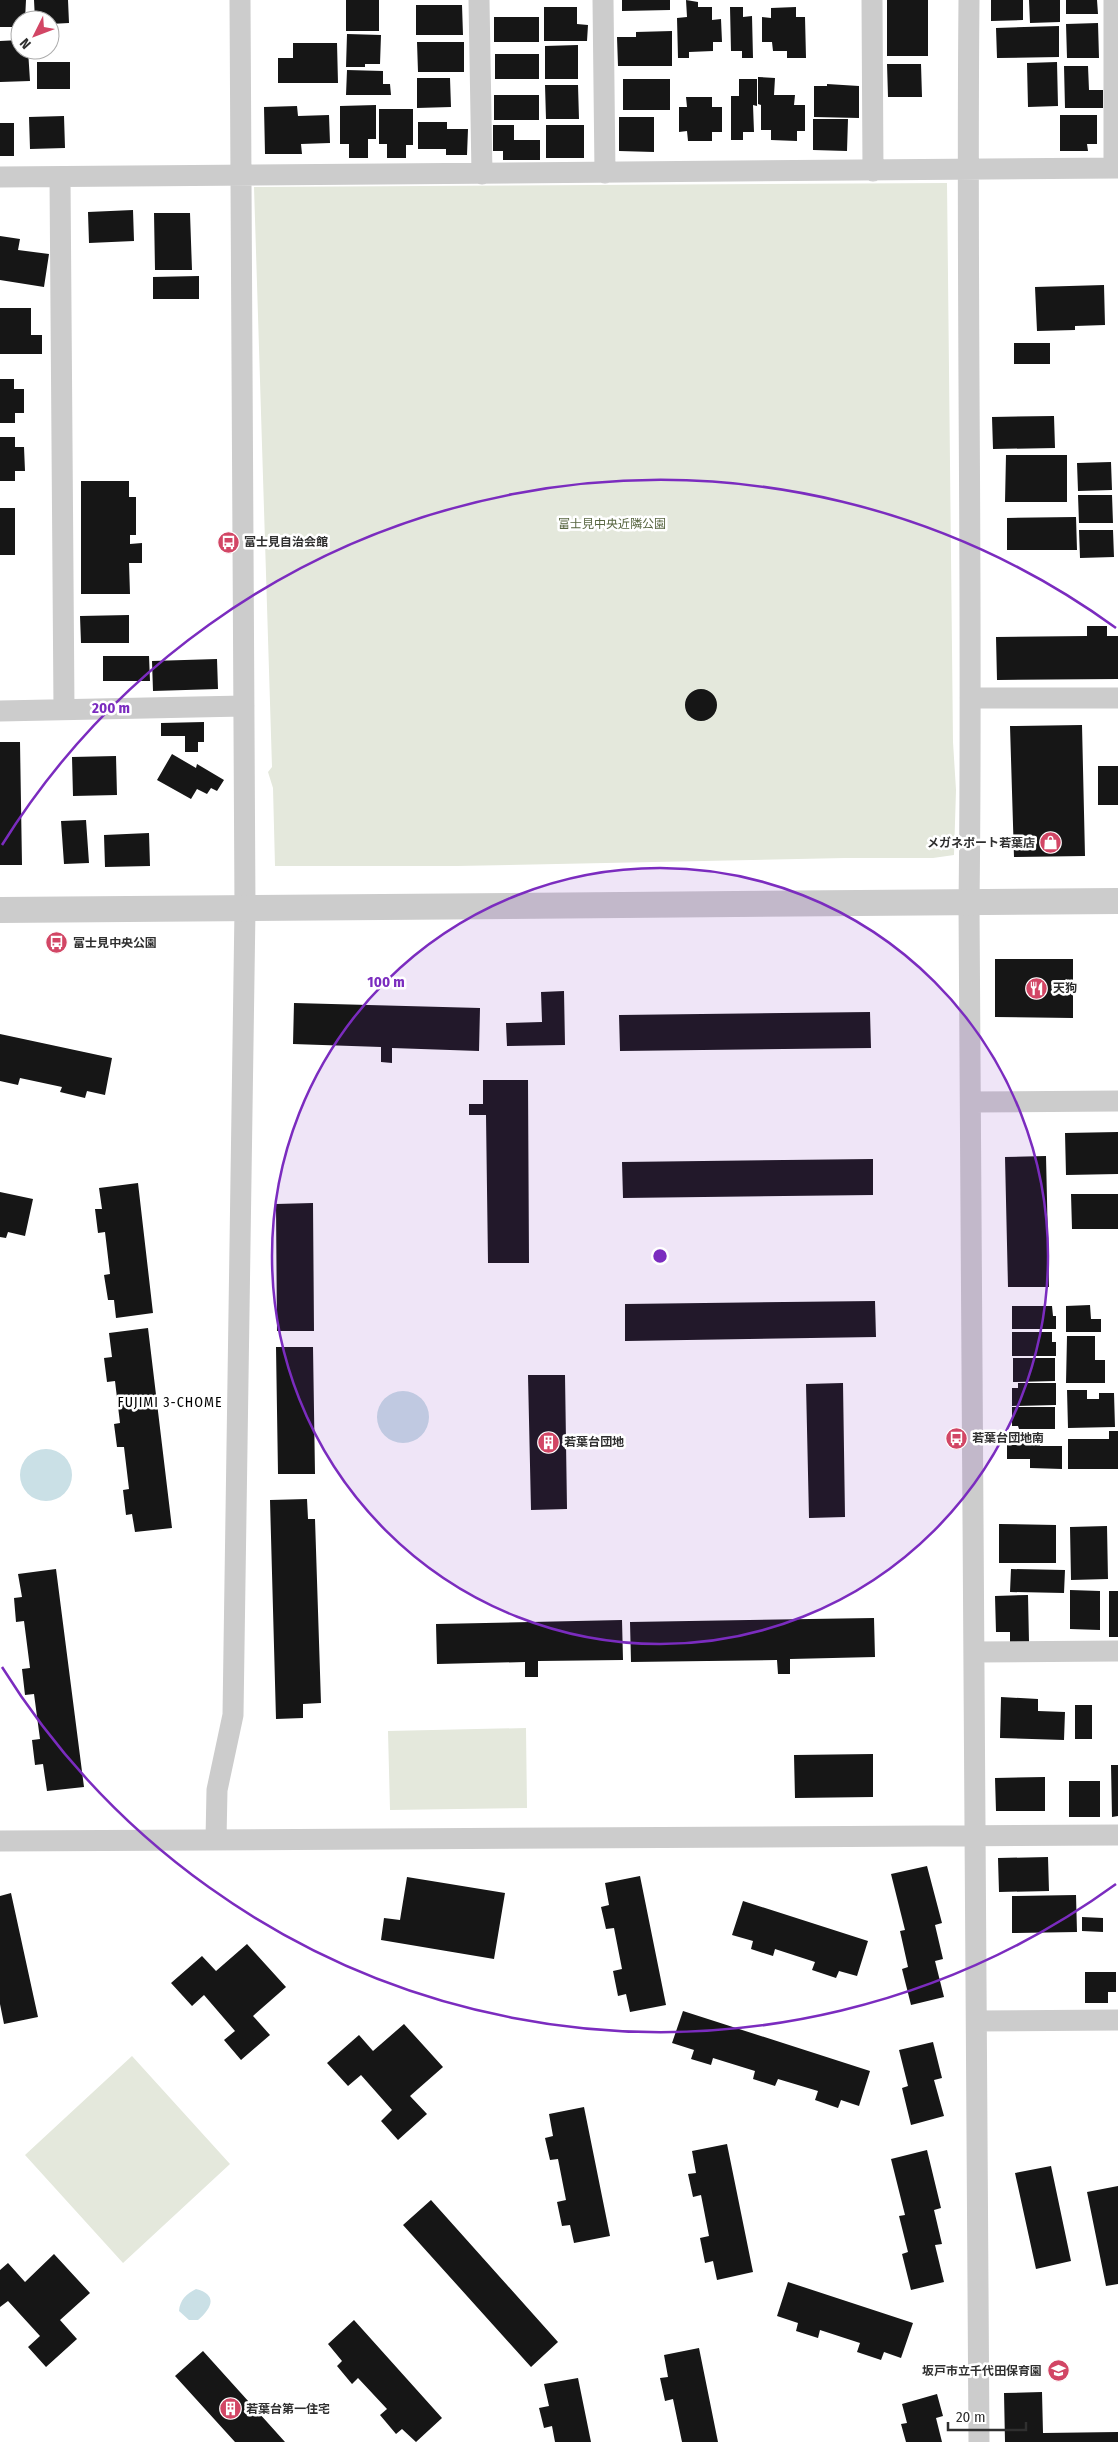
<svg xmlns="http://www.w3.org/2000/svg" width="1118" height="2442" viewBox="0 0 1118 2442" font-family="'Fira Sans Condensed','Noto Sans JP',sans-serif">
	<rect width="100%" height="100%" fill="#fff"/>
	<path fill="#e4e8dc" d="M947,183L953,742L956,790L954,855L933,858H845L457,866H275L273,788L268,772L272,767L254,187Z
		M526,1728L527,1808L390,1810L388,1731Z
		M132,2056L230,2164L123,2263L25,2155Z"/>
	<path fill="#cae0e6" d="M377 1417a26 26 0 1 1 52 0a26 26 0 1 1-52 0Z
		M20 1475a26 26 0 1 1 52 0a26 26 0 1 1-52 0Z
		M196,2289C219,2295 211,2309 198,2320H189L179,2311C180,2300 186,2294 196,2289Z"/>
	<path fill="#161616" d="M0,0H26L25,20H20V27H0Z
		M34,0H68L69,23L50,24V20H35Z
		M346,0H379V31H346Z
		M622,0H670V10L622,11Z
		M686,0L698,2V7H712V20L721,19L722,42H713V51L689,52V58H678L677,18L687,17Z
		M887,0H928V56H887Z
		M991,0H1023V20L991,21Z
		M1029,0H1060V22L1030,23Z
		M1066,0H1097L1098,14H1066Z
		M416,5H462L463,35H416Z
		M544,7H577V24L588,25L587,41H544Z
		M730,7H743V17L752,16L753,58H742V51H731Z
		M796,7V17H805L806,58H787V51H773L772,42H762V17L771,18V8Z
		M494,17H539V42H494Z
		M1098,23L1099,58H1067L1066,24Z
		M1059,26V57L997,58L996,28Z
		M672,31V66H618L617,37H636V32Z
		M347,34L381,35L380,64H365V67H346Z
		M20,40V50H28L30,81L0,82V41Z
		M417,42H464V72H418Z
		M293,43H337L338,83H278V58H293Z
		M578,45V79H545V46Z
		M495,54H539V79H495Z
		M37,62H70V89H37Z
		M1057,62L1058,106L1028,107L1027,63Z
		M887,64H921L922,97H888Z
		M1064,66H1088L1089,90H1103V108H1065Z
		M347,70L383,71V84H390L391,95H346Z
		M758,77L775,78L774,95H795L794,105H805V131H797V141L771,140V130H761V105L758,104Z
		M417,78H450L451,107L417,108Z
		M623,79H670V110H623Z
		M739,79H757V106L753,105L754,132H743V140H731V96H739Z
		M827,84L859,86V118L814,117V86H827Z
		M545,85H578L579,119H546Z
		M494,95H539V120H494Z
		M686,97H712V107H722V132H712V141H688L687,131L679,132V107H687Z
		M376,105V139H368V158H349V144H340V106Z
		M297,106L298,116L329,115L330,143L301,144L302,154H265L264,107Z
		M379,109H413V145H406V158H387V144H379Z
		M1060,115H1097V144H1087L1088,151H1060Z
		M64,116L65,148L30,149L29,117Z
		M619,117H654V152L619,151Z
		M813,119H848L847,151L813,150Z
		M418,122H447V129H468L467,155H446V149H418Z
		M0,123H14V156H0Z
		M493,125H514V140H540V160H503V151H493Z
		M546,125H584V158H546Z
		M133,210L134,241L89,243L88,212Z
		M154,213H190L192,270H155Z
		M0,236L20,239L18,250L49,254L44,287L0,280Z
		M199,276V299H153V277Z
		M1104,285L1105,325L1075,326V330L1037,331L1035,287Z
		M0,308H31V335H42V354H0Z
		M1014,343H1050V364H1014Z
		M0,379H14V389H24V413H15V423H0Z
		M1054,416L1055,448L993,449L992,417Z
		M0,437H15V447H24L25,471H15V481H0Z
		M1006,455H1067V502H1005Z
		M1111,462L1112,490L1078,491L1077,463Z
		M81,481H129V497H136V535H130V544L142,543V563H129L130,594H81Z
		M1078,495H1112L1113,523H1079Z
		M0,508H15V555H0Z
		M1076,517L1077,550H1007V518Z
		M1079,530H1113L1114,557L1080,558Z
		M129,615V643H81L80,616Z
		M1087,626H1107V636H1118V679L997,680L996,637L1087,636Z
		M103,656H149L150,681H103Z
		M217,659L218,689L153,691L152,661Z
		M685 705a16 16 0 1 1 32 0a16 16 0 1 1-32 0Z
		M204,722V742H198V752H185V736H161V723Z
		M1082,725L1085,856L1014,857L1010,726Z
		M0,742H20L22,865H0Z
		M172,754L196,768L197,764L224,780L217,791L211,788L207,794L197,789L191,799L157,780Z
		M116,756L117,795L73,796L72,757Z
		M1098,766H1118V805H1098Z
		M86,820L89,863L64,864L61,821Z
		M149,833L150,866L105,867L104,835Z
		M995,959H1073V1018L995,1017Z
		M564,991L565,1045L507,1046L506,1023L542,1022L541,992Z
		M294,1003L480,1008L479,1051L392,1048V1063L381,1062V1047L293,1044Z
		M870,1012L871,1048L620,1051L619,1015Z
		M0,1034L112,1058L105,1095L87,1091L85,1098L60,1092L62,1087L20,1078L18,1085L0,1081Z
		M483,1080H528L529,1263H488L486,1115H469V1104H483Z
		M1118,1132V1174L1066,1175L1065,1133Z
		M1046,1156L1049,1287H1008L1005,1157Z
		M873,1159V1195L623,1198L622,1162Z
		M138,1183L153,1313L116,1318L114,1300H108L104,1275L110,1274L105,1232L98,1233L95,1209H102L99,1188Z
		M0,1192L33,1199L25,1236L8,1232L6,1238L0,1237Z
		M1071,1194H1118V1229H1072Z
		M313,1203L314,1331H277L276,1204Z
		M875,1301L876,1337L625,1341V1304Z
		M1090,1305L1091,1319H1101V1332H1066V1306Z
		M1012,1306H1052L1053,1316H1056V1329H1012Z
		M148,1328L172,1528L135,1532L132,1514L126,1515L123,1490L129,1489L124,1447H117L114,1424L120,1423L115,1381L107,1382L104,1358L112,1357L109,1333Z
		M1012,1332H1052V1342H1056V1356H1012Z
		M1067,1336H1095V1360H1105V1383H1066Z
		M276,1347H313L315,1474H278Z
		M1013,1358H1055V1381L1013,1382Z
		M528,1375H565L567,1509L531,1510Z
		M843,1383L845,1517L809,1518L806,1384Z
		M1018,1383H1056V1405L1012,1406V1388H1018Z
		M1067,1390H1087V1399H1099V1393H1114L1115,1427L1068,1428Z
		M1012,1407H1055V1429H1019L1018,1426H1012Z
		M1109,1431H1118V1469H1068V1439H1109Z
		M1007,1432H1040V1446H1062V1469L1030,1468V1459H1007Z
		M307,1499L308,1519H315L321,1703L303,1704V1718L276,1719L270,1500Z
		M999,1524L1056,1525V1563H999Z
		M1107,1526L1108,1579L1071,1580L1070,1527Z
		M56,1569L84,1787L47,1791L43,1764L35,1765L32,1740L40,1739L34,1694L25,1695L22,1669L30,1668L24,1621L16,1622L14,1598L22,1597L18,1574Z
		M1011,1569L1065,1570L1064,1593L1010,1592Z
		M1070,1590L1100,1591V1630L1070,1629Z
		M1109,1591H1118V1637H1109Z
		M1028,1595L1029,1642L1010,1643V1632H996L995,1596Z
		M874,1618L875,1657L790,1659V1674H778L777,1660L631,1662L630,1622Z
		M622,1620L623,1660L538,1661V1677H525V1662L437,1664L436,1624Z
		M1001,1697L1038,1699V1711L1065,1712L1064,1740L1000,1738Z
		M1075,1705H1092V1739H1075Z
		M873,1754V1797L795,1798L794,1755Z
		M1111,1765H1118V1816L1112,1817Z
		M1045,1777V1811H996L995,1778Z
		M1069,1781H1100V1817H1069Z
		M1048,1857L1049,1891L999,1892L998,1858Z
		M927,1866L942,1923L935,1925L943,1959L935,1961L944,1997L911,2005L902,1969L908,1967L900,1931L905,1930L891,1874Z
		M640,1876L666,2005L630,2012L626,1994L618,1996L613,1971L622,1969L614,1928L606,1929L601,1907L609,1905L605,1883Z
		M407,1877L505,1893L494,1959L381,1940L384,1918L400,1920Z
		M11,1893L38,2017L4,2024L0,2004V1896Z
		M1076,1895L1077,1932L1012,1933V1896Z
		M743,1901L868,1941L857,1976L839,1971L836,1978L812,1970L815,1962L775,1949L773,1956L751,1949L753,1941L732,1935Z
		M1082,1917L1103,1918V1932L1082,1931Z
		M247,1944L286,1987L253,2016L270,2035L241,2060L224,2040L235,2031L204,1995L192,2006L171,1983L202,1956L216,1971Z
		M1085,1972H1116V1992H1108V2003H1085Z
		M683,2011L870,2071L859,2106L841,2100L838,2108L815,2100L818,2091L778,2079L775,2086L753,2079L755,2071L713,2058L711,2065L691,2059L694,2050L672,2043Z
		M404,2024L443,2067L410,2096L427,2114L398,2140L381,2121L392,2110L361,2075L348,2086L327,2063L359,2035L373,2051Z
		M933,2042L942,2078L934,2080L944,2116L911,2125L902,2088L908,2086L899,2050Z
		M584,2107L610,2236L574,2243L570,2225L562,2226L557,2202L566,2200L558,2159L550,2160L545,2138L553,2136L549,2114Z
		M727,2144L753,2272L717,2280L713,2261L705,2263L700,2238L709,2236L701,2195L693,2197L688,2174L696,2173L692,2151Z
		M927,2150L941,2208L934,2210L942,2244L935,2245L944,2282L911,2290L902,2254L908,2252L899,2216L905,2215L891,2159Z
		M1051,2166L1071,2261L1036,2269L1015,2173Z
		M1118,2186V2284L1106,2286L1087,2192Z
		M431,2200L558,2342L531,2367L403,2225Z
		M54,2254L90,2293L60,2320L77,2339L46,2367L28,2347L40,2336L8,2301L0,2307V2270L8,2263L25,2282Z
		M788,2282L913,2323L901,2358L884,2352L881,2360L857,2352L860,2343L820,2330L818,2338L796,2331L798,2323L777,2316Z
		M354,2320L442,2418L416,2442L402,2429L396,2434L380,2415L387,2409L358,2378L352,2384L337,2366L342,2361L328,2344Z
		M699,2348L718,2442H682L673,2399L665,2401L660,2378L668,2377L664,2355Z
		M203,2351L285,2442H235L175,2376Z
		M578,2378L591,2442H555L552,2426L544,2428L539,2408L549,2406L544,2384Z
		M1042,2392L1043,2433L1118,2432V2442H1005L1004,2393Z
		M937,2394L943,2416L936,2418L942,2442H906L901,2424L907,2423L902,2404Z"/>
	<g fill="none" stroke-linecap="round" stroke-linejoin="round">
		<path stroke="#ccc" stroke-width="21" d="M479,0L482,174
			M603,0L605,173
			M872,0L873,171
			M969,0C966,301 973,602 969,904L979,2442
			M1114,0V168
			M0,177L1118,168
			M60,177L64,709
			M970,698H1118
			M0,711L244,706
			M971,1102L1118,1101
			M976,1652L1118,1651
			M216,1839L217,1790L233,1715L245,909L240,0
			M0,1841L1118,1835
			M977,2021L1118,2020"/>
		<path stroke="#ccc" stroke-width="26" d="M0,910L1118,901"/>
	</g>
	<circle cx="660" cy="1256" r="388" fill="#7b2cbf" fill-opacity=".12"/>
	<g fill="none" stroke="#7b2cbf" stroke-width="2.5">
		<circle cx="660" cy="1256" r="388"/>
		<path d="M1116 1884A776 776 0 0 1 2 1667M2 845A776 776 0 0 1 1116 628"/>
	</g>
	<defs>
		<symbol id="bus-disc" viewBox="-11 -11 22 22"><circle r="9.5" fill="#d24665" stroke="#fff"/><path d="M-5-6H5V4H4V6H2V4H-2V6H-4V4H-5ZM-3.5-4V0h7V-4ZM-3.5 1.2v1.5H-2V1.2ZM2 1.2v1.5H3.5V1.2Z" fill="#fff"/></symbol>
		<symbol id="shop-disc" viewBox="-11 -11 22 22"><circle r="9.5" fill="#d24665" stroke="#fff"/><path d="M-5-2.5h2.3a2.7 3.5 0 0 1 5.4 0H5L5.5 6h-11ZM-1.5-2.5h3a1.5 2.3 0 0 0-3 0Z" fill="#fff"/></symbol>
		<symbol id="restaurant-disc" viewBox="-11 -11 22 22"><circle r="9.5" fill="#d24665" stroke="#fff"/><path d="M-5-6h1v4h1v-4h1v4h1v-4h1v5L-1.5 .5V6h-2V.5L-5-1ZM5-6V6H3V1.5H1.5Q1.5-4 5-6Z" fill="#fff"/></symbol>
		<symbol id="building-disc" viewBox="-11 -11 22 22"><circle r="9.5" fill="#d24665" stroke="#fff"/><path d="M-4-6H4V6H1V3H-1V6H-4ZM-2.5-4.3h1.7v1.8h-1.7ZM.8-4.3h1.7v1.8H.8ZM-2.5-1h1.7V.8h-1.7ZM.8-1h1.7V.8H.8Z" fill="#fff"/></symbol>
		<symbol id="school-disc" viewBox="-11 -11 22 22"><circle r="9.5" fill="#d24665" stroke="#fff"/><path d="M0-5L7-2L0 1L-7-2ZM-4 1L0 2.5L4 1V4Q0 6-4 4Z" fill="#fff"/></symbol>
	</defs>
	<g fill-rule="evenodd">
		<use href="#bus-disc" x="216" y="530" width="25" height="25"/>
		<use href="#shop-disc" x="1038" y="830" width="25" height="25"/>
		<use href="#bus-disc" x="44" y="930" width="25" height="25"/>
		<use href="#restaurant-disc" x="1024" y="976" width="25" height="25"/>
		<use href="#bus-disc" x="944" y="1426" width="25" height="25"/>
		<use href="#building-disc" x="536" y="1430" width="25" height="25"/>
		<use href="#school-disc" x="1046" y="2358" width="25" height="25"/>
		<use href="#building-disc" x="218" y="2396" width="25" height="25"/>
	</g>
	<g text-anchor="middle" stroke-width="5" stroke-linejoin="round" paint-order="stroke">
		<g font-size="12" fill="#586641" stroke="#fff">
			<text x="612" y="528">富士見中央近隣公園</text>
		</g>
		<g font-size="12" font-weight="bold" fill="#2f2f2f" stroke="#fff" text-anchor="start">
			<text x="244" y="546">富士見自治会館</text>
			<text x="1035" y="847" text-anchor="end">メガネポート若葉店</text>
			<text x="73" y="947">富士見中央公園</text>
			<text x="1053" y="992">天狗</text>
			<text x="972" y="1442">若葉台団地南</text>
			<text x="564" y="1446">若葉台団地</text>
			<text x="1042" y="2375" text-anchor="end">坂戸市立千代田保育園</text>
			<text x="246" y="2413">若葉台第一住宅</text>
		</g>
		<g font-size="14" letter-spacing="1" fill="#000" stroke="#fff">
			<text x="170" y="1407">FUJIMI 3-CHOME</text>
		</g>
	</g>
	<circle cx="660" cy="1256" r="8" fill="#7b2cbf" stroke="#fff" stroke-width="2.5"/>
	<g font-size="15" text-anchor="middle" font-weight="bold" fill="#7b2cbf" stroke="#fff" stroke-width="5" stroke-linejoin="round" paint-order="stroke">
		<text x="111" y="713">200 m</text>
		<text x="386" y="987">100 m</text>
	</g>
	<g transform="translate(35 35) rotate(228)"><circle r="24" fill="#ffffff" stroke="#acacac"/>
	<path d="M0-4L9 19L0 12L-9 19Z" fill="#d24665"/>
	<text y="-8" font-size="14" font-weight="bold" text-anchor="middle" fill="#2f2f2f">N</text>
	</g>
	<path d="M948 2422v8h78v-8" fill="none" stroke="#2f2f2f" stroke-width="2.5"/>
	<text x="956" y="2422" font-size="15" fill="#2f2f2f" stroke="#ffffff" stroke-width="4" paint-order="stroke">20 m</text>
</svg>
